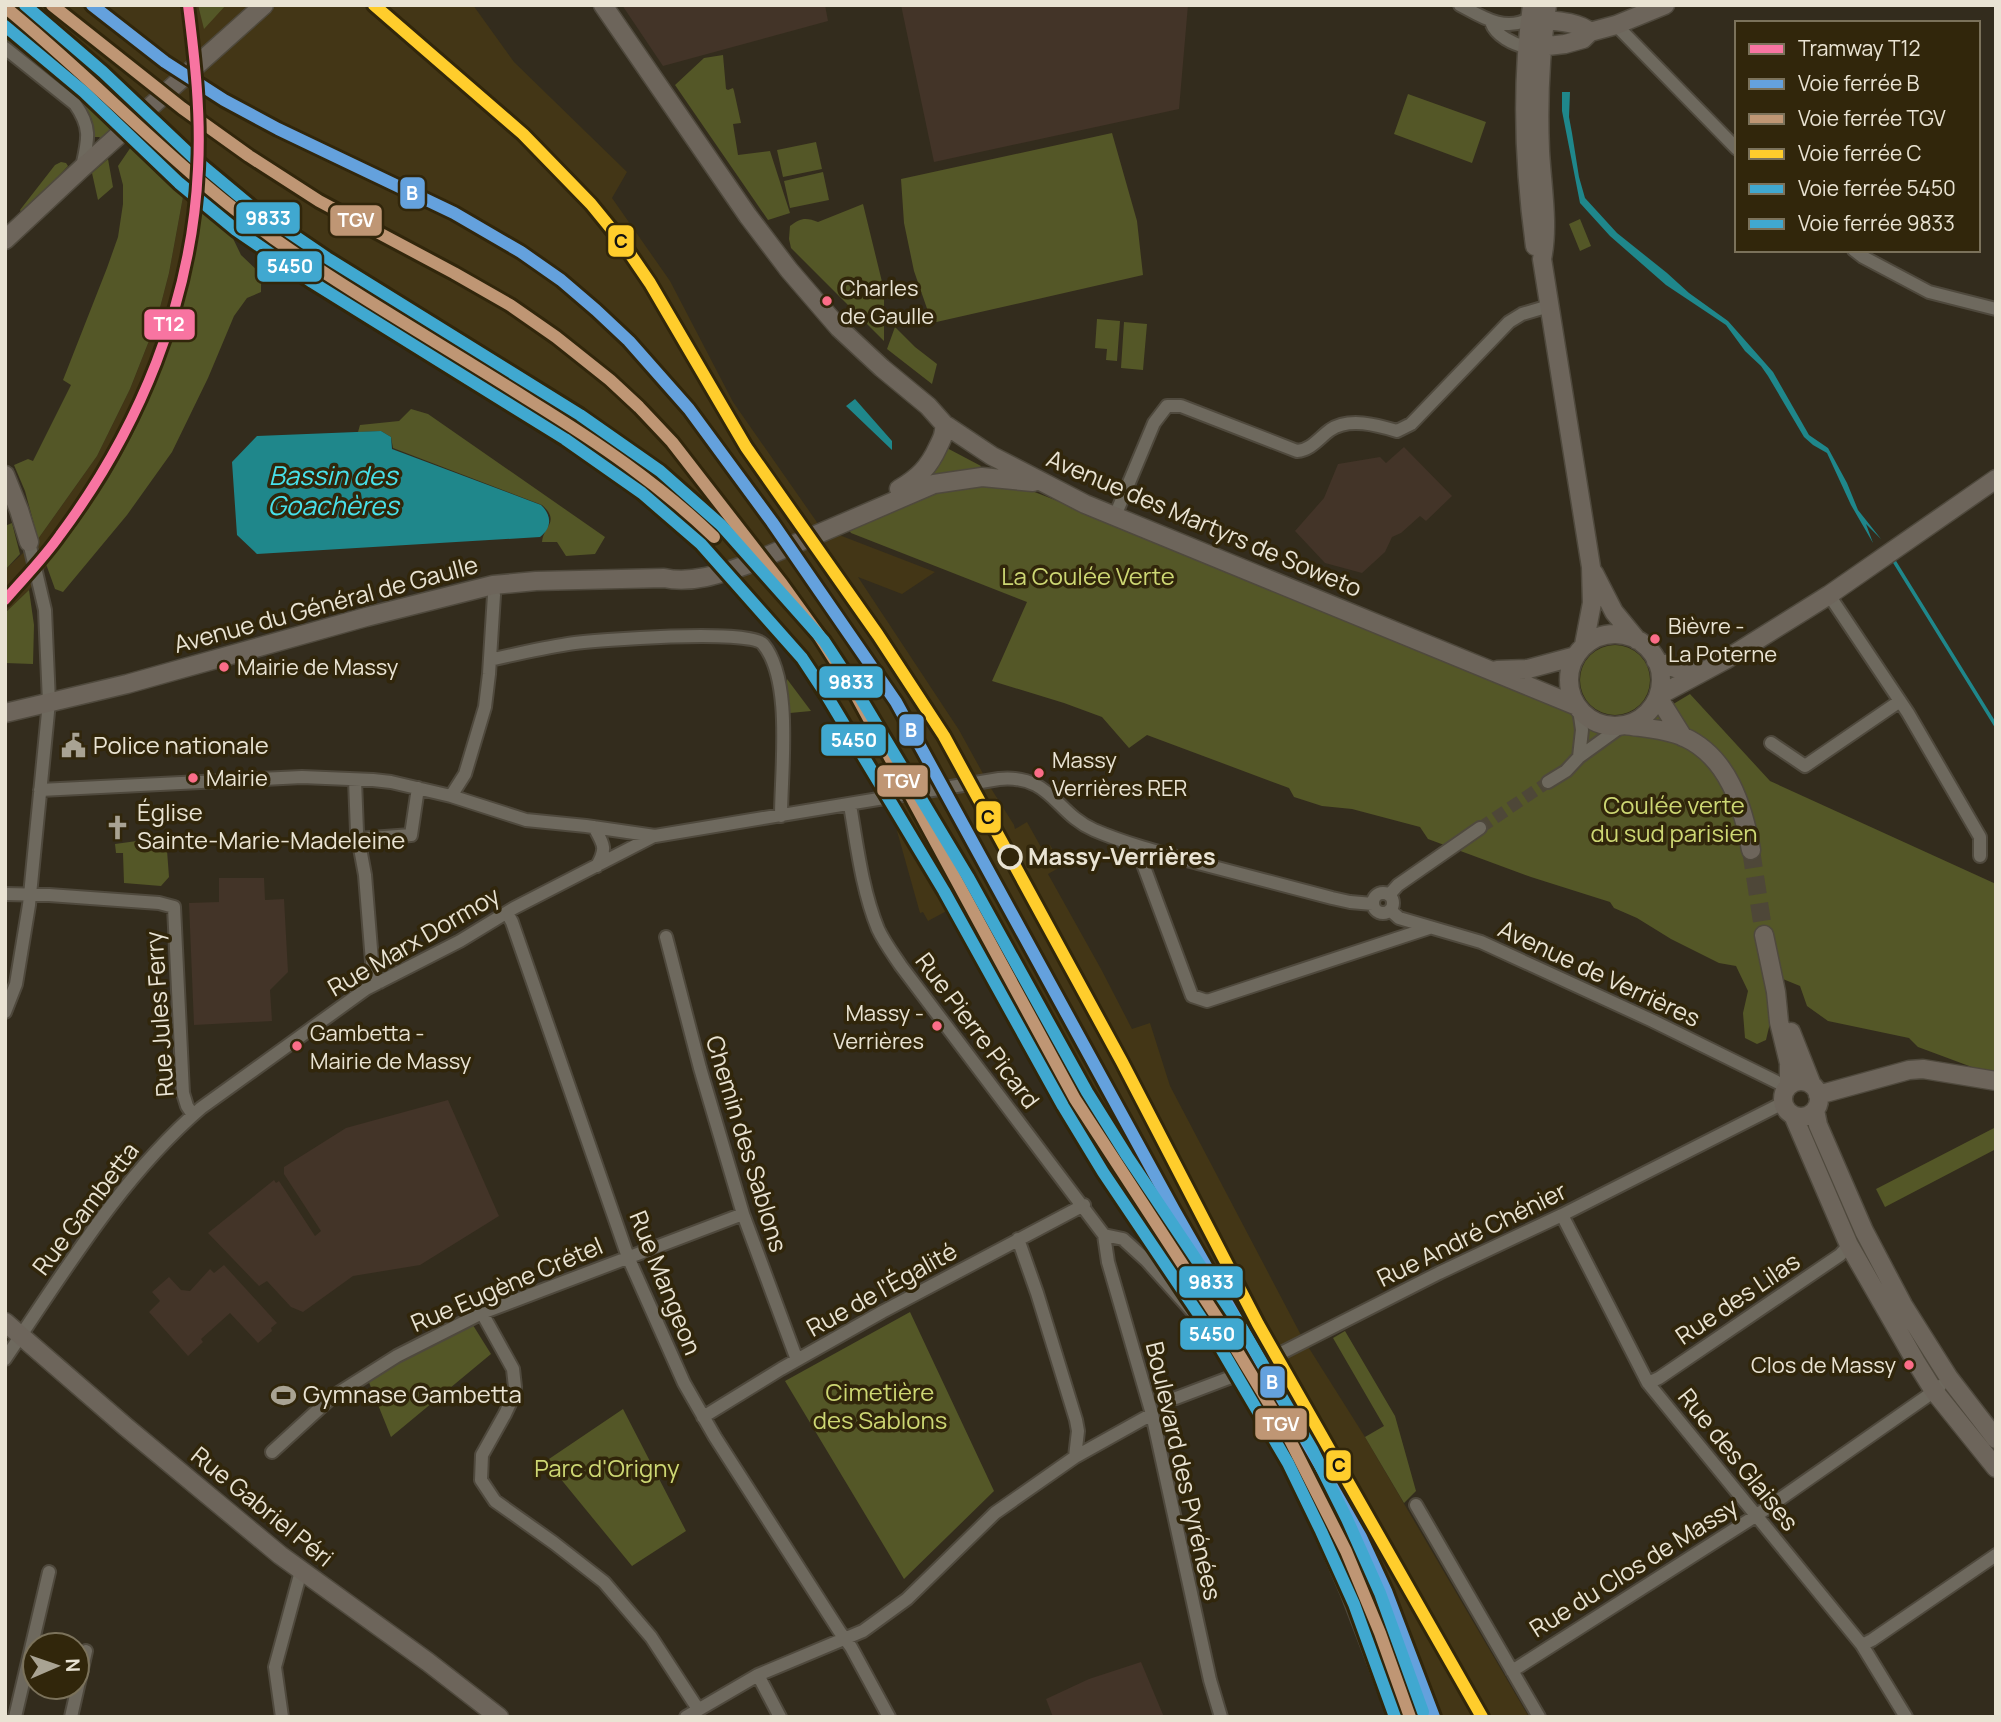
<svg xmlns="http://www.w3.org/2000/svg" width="2001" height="1722" viewBox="0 0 2001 1722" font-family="Manrope,sans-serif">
	<rect width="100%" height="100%" fill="#332c1d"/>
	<path fill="#433616" d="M5,5H473L514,62L627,172L612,198L670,281L733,402L821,528L935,572L902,594L858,577L959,730L992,790L1014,825L1015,829L1027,822L1042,849L1050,845L1062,866L1048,874L1101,969L1132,1029L1150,1023L1170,1086L1302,1337L1365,1437L1529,1717H1401L1367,1621L1325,1525L1294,1465L1209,1315L1197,1304L1113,1181L1107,1184L954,907L928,921L923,912L920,913L883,781L800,645L744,579L683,523L618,468L554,425L337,291L281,254L241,224L182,174L166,163L69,72L5,20Z
		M185,186L203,198L196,246L181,311L157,381L127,446L90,508L29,590L5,613V570L38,539L97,456L130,389L156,323L169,273Z"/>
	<path fill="#433428" d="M622,5H825L828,21L663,66Z
		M901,5H1188L1179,109L934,162Z
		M1404,447L1452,496L1426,521L1420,516L1401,533L1392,537L1385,552L1362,573L1325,563L1295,531L1324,498L1338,464L1380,457L1386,463Z
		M219,878H264L265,900L284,899L288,972L270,990L272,1021L194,1025L189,903L219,902Z
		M448,1100L499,1216L420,1265L353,1276L303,1312L291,1307L267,1281L259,1286L208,1233L274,1180L276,1183L279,1181L315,1236L321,1231L284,1174V1167L346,1128Z
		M224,1265L277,1323L271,1328L272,1331L258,1343L230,1313L201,1339L203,1342L188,1356L149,1312L160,1301L152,1292L169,1277L181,1290L190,1291L210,1269L214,1273Z
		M1141,1662L1164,1717H1053L1046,1699L1089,1679Z"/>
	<path fill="#545727" d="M198,5H226L204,29Z
		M5,20L53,59L121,122L104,141L99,137H92C93,129 94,123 90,116C80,95 25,56 5,39Z
		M723,55L726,89L728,90L733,88L734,91L741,123L733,124L738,155L770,151L790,213L768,220L675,85L704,58Z
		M1408,94L1486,122L1472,163L1394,134Z
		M1112,133L1137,221L1143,275L932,323L914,271L904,223L901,179Z
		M135,141L164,166L160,176L185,186L169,273L156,323L130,389L97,456L38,539L25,491L14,465L28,459L33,461L71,385L63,380L107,268L118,237L123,204V185L118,166Z
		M816,142L822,169L783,177L777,150Z
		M108,159L113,187L98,200L92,173Z
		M61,162L66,163L68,166L25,212H21L20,210L55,165Z
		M823,172L829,200L790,208L784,181Z
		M203,198L226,224L241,255L261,274V292L247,298L234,316L208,378L172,452L127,515L63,592L55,589L46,564C61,545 76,527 89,508C153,416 187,308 203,198Z
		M863,204L884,290V341L791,248L789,239L790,226C800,218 806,217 818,222Z
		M1580,219L1591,246L1580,251L1569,224Z
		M1097,319L1120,321L1117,361L1106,360L1107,349L1095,348Z
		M1124,322L1147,324L1143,370L1121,368Z
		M895,327L915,347L937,364L932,384L887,349Z
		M411,409L428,414L605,537L595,554L566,556L557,542H542C543,526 561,522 542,505L393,448L391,437L381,431L358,432L360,425L399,421Z
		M945,447L981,466L978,473L925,480Z
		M966,485L1019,486L1143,534L1478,670L1625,733L1690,694L1770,781L1996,884V1076L1918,1047L1909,1038L1828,1021L1807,1006L1800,986L1763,971L1774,1006L1766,1040L1757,1044L1745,1038L1743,1013L1748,991L1736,966L1719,963L1671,939L1637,918L1614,908L1610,902L1531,877L1428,839L1420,827L1352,809L1322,806L1294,797L1289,788L1147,735L1129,748L1102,717L1064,703L992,681L1027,602L851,533L847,527L912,496Z
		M12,523L20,554L5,570V526Z
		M29,590L34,625L33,664L5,663V613Z
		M1580 680a35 35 0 1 1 70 0a35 35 0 1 1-70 0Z
		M787,679L811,711L790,713L786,686Z
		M166,837L169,877L161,886L124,883L123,853H116L115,844Z
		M1996,1127V1149L1885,1207L1876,1189Z
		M910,1312L994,1491L904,1579L785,1381Z
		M471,1322L491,1354L391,1437L368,1380L409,1355Z
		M1345,1331L1395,1416L1416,1491L1404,1503L1365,1437L1384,1426L1333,1338Z
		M623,1409L686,1531L632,1566L546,1461Z"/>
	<path fill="#1f878b" d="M1562,92H1570L1569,117L1572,133L1579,177L1585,198L1617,233L1667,273L1689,293L1728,321L1773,372L1809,435L1828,448L1847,483L1858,510L1881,539L1866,524L1873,543L1851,505L1827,453L1813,445L1804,437L1768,376L1761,366L1745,351L1726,325L1666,285L1610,236L1580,203L1562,111Z
		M855,399L892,441V450L846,406Z
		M381,431L391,437L392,449L541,505C552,515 552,528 540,537L257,554L237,535L232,462L257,436Z"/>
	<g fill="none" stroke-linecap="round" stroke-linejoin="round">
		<path stroke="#1f878b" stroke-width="3.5" d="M1894,561L1996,726"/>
		<path stroke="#4e4738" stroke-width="12" stroke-dasharray="12 6" stroke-linecap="butt" d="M1480,828L1548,782"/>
		<path stroke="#4e4738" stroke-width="18" stroke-dasharray="18 9" stroke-linecap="butt" d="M1751,850L1764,935"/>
		<defs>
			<path id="street" d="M1460,5C1482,17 1506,33 1530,18
				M1491,22C1496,36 1513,44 1526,47
				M1616,25L1737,149
				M5,48L75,104C92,128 88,140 82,167
				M1854,250L1863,257L1929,292L1996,309
				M1115,516L1154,423L1167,406H1181L1297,451C1311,450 1319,438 1330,430C1349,417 1377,425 1397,431L1411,424L1509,322L1522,314L1549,306
				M1829,595L1908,713L1980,837V856
				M490,660C516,654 542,648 568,644C595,640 750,628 763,644C793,680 781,770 781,816
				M1579,709L1582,730L1579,757
				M1771,743L1805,766L1900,701
				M355,780L357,832L365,875L373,974L380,982
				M1548,782L1566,771L1579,757L1622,726
				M40,790L302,777L373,780L391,782L451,796L526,820L586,826L655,836L999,779C1051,774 1055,813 1094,830C1129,845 1166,854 1202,864C1245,875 1289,887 1332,898L1350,902L1373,904
				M451,796L465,774L485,707L489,674L494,595
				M850,805C857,846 862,890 878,929C884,942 893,954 901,966L1104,1235L1123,1239L1146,1260L1208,1329L1239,1374L1291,1463L1347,1592L1395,1717
				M594,827C604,845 607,848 597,866
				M358,839L411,835L418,788
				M1140,847V856L1192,996L1207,1001L1429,928
				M1373 903a10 10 0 1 1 20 0a10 10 0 1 1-20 0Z
				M5,894L49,895L159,903L174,907L183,1093L187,1106L193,1115
				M1389,895L1398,885L1480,828
				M1390,910L1399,918L1481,942L1653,1021L1787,1087
				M507,913L512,922L628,1257L684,1383L715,1437L840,1632L851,1647L889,1717
				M666,937L700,1068L743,1214L797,1360
				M5,1012L16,984L29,905L49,702L45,610L29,542
				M1562,1215L1648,1383L1862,1645L1906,1717
				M1104,1235L1108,1262L1152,1414L1210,1680L1221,1717
				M1018,1239L1037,1293L1076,1420L1078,1431L1075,1457
				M482,1313L513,1369L515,1387L512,1399L505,1414L482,1455L481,1480L495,1501L554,1543L604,1582L651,1637L698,1709
				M5,1359C65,1271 120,1178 201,1108L366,989L460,941L514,908L654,836
				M1648,1383L1659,1378L1840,1255L1849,1245
				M1176,1398L1242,1373L1439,1273L1562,1215L1783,1103
				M703,1417L781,1369L882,1312L1084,1205
				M272,1452L332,1397L397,1356L482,1313L743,1214
				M1416,1505L1539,1717
				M1862,1645L1872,1640L1996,1555
				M1512,1671L1757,1515L1926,1397L1940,1386
				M758,1675L780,1717
				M15,1717L49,1572
				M71,1717L86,1651
				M282,1717L275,1667L301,1571
				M686,1717L758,1675L863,1631L907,1599L995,1513L1075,1457L1152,1414"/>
			<path id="secondary" d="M603,5L748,216L789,270L839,328L882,368L928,406L944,424L992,456L1085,504L1577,706
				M1532,5C1521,85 1524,166 1535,246
				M1547,5C1540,54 1538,102 1540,151C1542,187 1549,225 1542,259L1591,567L1592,603L1584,645
				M1536,19C1553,21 1577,21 1590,32
				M1530,48L1565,44L1583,39L1590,32L1616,25L1665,5
				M5,240L82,168L264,5
				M5,475L19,510L29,542
				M899,489C918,478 929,467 938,447C942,439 945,433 944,424
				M1594,573L1614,612L1637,640
				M1569 680a46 46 0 1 1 92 0a46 46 0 1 1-92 0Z
				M1656,661L1678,669L1699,673
				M1497,670L1528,669L1576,656
				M1658,696L1725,660L1829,595L1996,479
				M1658,697L1683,737
				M5,713L127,684L366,617L493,585L536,581L664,578C691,584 720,574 746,565L934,484L982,477L1033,482
				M1625,725C1644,728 1666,729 1684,737C1728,757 1743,806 1751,850
				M1764,935L1776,992L1779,1022L1789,1063V1085
				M1791,1032L1812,1085
				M1783 1099a18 18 0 1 1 36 0a18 18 0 1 1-36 0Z
				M1818,1095L1909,1070L1923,1069L1996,1081
				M1815,1110L1818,1125L1864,1231L1903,1305L1949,1378L1996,1439
				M1793,1115L1849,1245L1916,1362L1934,1391L1996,1468
				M5,1322L126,1427L280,1555L428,1662L499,1717"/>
		</defs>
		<use href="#street" stroke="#4f493d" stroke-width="16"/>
		<use href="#secondary" stroke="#4f493d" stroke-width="21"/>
		<use href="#street" stroke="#6e695e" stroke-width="12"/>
		<use href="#secondary" stroke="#6d655b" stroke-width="18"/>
		<defs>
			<path id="rail-1" d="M92,5L165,62L224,100L278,129L454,213L521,252L561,280L596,310L629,341L689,409L772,522L896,702L1174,1210L1361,1537L1386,1591L1434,1717"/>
			<path id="rail-2" d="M52,5L182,108L249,156L319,201L454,273L510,305L556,337L610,380L639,407L672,442L782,584L818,634L851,686L1075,1099L1218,1319L1286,1432L1346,1551L1380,1633L1410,1717
				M5,7C97,82 177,170 273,238C357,297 446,347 532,402C597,442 659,484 714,537"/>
			<path id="rail-3" d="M374,5L523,134L591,204L622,242L650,283L746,447L878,635L944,736L1122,1062L1258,1324L1482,1717"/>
			<path id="rail-4" d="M5,26L84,92L179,183L236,230L312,282L565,439L642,493L701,544L802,658L827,696L944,891L1063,1106L1103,1172L1216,1340L1288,1463L1321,1531L1354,1604L1395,1717"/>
			<path id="rail-5" d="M25,5L103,72L198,162L252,207L327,258L580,415L660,471L721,525L824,641L851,682L968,877L1087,1092L1127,1156L1240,1325L1312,1449L1347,1519L1380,1593L1423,1712"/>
		</defs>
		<use href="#rail-1" stroke="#31260b" stroke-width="18"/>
		<use href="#rail-2" stroke="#31260b" stroke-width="18"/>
		<use href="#rail-3" stroke="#31260b" stroke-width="18"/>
		<use href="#rail-4" stroke="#31260b" stroke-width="18"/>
		<use href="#rail-5" stroke="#31260b" stroke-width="18"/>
		<use href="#rail-1" stroke="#64a1dd" stroke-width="12"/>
		<use href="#rail-2" stroke="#bf9674" stroke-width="12"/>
		<use href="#rail-3" stroke="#ffcd2c" stroke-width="12"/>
		<use href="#rail-4" stroke="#40a8d0" stroke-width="12"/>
		<use href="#rail-5" stroke="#40a8d0" stroke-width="12"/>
		<defs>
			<path id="tram-1" d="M5,600C24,578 44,558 60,535C139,429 192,302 198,169C201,114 195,60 188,5"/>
		</defs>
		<use href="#tram-1" stroke="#31260b" stroke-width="16"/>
		<use href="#tram-1" stroke="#f874a1" stroke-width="10"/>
	</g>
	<defs>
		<symbol id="civic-bare" viewBox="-9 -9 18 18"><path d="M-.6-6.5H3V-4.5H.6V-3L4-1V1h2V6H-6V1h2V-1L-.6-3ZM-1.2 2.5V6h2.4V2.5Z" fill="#a9a393" stroke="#31260b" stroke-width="2.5" paint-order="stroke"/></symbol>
		<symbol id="church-bare" viewBox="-9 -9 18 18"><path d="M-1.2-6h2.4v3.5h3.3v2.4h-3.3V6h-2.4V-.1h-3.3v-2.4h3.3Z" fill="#a9a393" stroke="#31260b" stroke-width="2.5" paint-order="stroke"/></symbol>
		<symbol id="stadium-bare" viewBox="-9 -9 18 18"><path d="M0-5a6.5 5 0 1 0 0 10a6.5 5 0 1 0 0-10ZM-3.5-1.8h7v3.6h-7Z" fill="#a9a393" stroke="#31260b" stroke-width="2.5" paint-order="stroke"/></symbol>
	</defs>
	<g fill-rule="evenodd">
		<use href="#civic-bare" x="56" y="728" width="35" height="35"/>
		<use href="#church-bare" x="100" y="810" width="35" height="35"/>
		<use href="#stadium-bare" x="266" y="1378" width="35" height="35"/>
	</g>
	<g fill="#fb6d88" stroke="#31260b" stroke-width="2.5">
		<circle cx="827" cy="301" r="6"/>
		<circle cx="1655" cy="639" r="6"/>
		<circle cx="224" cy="667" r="6"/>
		<circle cx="1039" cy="773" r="6"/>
		<circle cx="193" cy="778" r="6"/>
		<circle cx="937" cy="1026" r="6"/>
		<circle cx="297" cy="1046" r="6"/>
		<circle cx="1909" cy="1365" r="6"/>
	</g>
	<circle fill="#31260b" stroke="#e9e3d3" stroke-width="3.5" cx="1010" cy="857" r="11"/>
	<g text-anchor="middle" stroke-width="7" stroke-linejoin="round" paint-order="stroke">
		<g font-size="22" fill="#e9e3d3" stroke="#31260b" text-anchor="start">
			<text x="840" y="296">Charles<tspan x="840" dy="28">de Gaulle</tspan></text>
			<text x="1668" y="634">Bièvre -<tspan x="1668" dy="28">La Poterne</tspan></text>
			<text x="237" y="675">Mairie de Massy</text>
			<text x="1052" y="768">Massy<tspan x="1052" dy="28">Verrières RER</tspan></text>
			<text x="206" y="786">Mairie</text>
			<text x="924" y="1021" text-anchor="end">Massy -<tspan x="924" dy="28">Verrières</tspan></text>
			<text x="310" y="1041">Gambetta -<tspan x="310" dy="28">Mairie de Massy</tspan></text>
			<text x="1896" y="1373" text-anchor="end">Clos de Massy</text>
		</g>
		<g font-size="24" fill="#e9e3d3" stroke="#31260b">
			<text transform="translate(1204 524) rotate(23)" y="8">Avenue des Martyrs de Soweto</text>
			<text transform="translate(326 605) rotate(-15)" y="8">Avenue du Général de Gaulle</text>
			<text transform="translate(414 942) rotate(-30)" y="8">Rue Marx Dormoy</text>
			<text transform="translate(1599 974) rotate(25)" y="8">Avenue de Verrières</text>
			<text transform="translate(160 1014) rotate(-94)" y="8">Rue Jules Ferry</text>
			<text transform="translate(977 1031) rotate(53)" y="8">Rue Pierre Picard</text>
			<text transform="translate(746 1144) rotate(73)" y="8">Chemin des Sablons</text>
			<text transform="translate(86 1209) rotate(-53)" y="8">Rue Gambetta</text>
			<text transform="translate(1472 1235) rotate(-26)" y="8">Rue André Chénier</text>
			<text transform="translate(665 1283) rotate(68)" y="8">Rue Mangeon</text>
			<text transform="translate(507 1285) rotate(-23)" y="8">Rue Eugène Crétel</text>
			<text transform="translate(882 1290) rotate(-29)" y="8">Rue de l'Égalité</text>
			<text transform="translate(1738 1299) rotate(-34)" y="8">Rue des Lilas</text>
			<text transform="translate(1738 1460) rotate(51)" y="8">Rue des Glaises</text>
			<text transform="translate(1183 1471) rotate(77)" y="8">Boulevard des Pyrénées</text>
			<text transform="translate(262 1507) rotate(39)" y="8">Rue Gabriel Péri</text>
			<text transform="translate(1634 1568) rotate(-32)" y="8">Rue du Clos de Massy</text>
		</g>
		<g font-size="24" fill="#cdd773" stroke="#31260b">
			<text x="1088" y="585">La Coulée Verte</text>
			<text x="1674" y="814">Coulée verte<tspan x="1674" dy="28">du sud parisien</tspan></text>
			<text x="880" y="1401">Cimetière<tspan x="880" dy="28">des Sablons</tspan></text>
			<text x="607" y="1477">Parc d'Origny</text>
		</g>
		<g font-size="24" fill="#e9e3d3" stroke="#31260b" text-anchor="start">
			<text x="93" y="754">Police nationale</text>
			<text x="137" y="821">Église<tspan x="137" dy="28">Sainte-Marie-Madeleine</tspan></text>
			<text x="303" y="1403">Gymnase Gambetta</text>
		</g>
		<g font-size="24" font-weight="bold" fill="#e9e3d3" stroke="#31260b" text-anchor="start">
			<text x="1028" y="865">Massy-Verrières</text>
		</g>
		<g font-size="26" font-style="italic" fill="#48e1ea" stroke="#31260b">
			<text x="333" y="485">Bassin des<tspan x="333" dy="30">Goachères</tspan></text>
		</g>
	</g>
	<g stroke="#31260b" stroke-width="2.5">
		<rect x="399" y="176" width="27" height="34" rx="7" fill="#64a1dd"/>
		<rect x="235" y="201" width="66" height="34" rx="7" fill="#40a8d0"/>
		<rect x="329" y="204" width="54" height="33" rx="7" fill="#bf9674"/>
		<rect x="607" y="224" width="28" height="34" rx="7" fill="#ffcd2c"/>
		<rect x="256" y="250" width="67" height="33" rx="7" fill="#40a8d0"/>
		<rect x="143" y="308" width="53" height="33" rx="7" fill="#f874a1"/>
		<rect x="818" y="665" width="66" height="34" rx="7" fill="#40a8d0"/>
		<rect x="898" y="713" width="27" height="34" rx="7" fill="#64a1dd"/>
		<rect x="820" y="723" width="67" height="34" rx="7" fill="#40a8d0"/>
		<rect x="876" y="764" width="53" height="34" rx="7" fill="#bf9674"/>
		<rect x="975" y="800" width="27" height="34" rx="7" fill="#ffcd2c"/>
		<rect x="1178" y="1265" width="66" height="34" rx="7" fill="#40a8d0"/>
		<rect x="1179" y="1317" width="66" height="34" rx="7" fill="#40a8d0"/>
		<rect x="1259" y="1365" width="27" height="34" rx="7" fill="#64a1dd"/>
		<rect x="1254" y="1407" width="54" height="34" rx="7" fill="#bf9674"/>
		<rect x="1325" y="1449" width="27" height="33" rx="7" fill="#ffcd2c"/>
	</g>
	<g font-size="19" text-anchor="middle" font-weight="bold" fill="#fff">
		<text x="412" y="200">B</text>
		<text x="268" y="225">9833</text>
		<text x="356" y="227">TGV</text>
		<text x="290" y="273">5450</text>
		<text x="169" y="331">T12</text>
		<text x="851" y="689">9833</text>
		<text x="911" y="737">B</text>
		<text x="854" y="747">5450</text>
		<text x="902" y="788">TGV</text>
		<text x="1211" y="1289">9833</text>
		<text x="1212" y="1341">5450</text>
		<text x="1272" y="1389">B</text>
		<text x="1281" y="1431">TGV</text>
	</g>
	<g font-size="19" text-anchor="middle" font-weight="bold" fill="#111">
		<text x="621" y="248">C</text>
		<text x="988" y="824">C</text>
		<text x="1339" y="1472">C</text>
	</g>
	<rect width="2001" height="1722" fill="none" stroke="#e9e3d3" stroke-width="14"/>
	<rect x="1735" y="21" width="245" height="231" fill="#31260b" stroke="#7b725b" stroke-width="2"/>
	<rect x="1749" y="44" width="35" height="10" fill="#f874a1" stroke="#7b725b" stroke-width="2"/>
	<text x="1798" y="56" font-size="21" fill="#e9e3d3">Tramway T12</text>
	<rect x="1749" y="79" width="35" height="10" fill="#64a1dd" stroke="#7b725b" stroke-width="2"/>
	<text x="1798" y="91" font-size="21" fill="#e9e3d3">Voie ferrée B</text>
	<rect x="1749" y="114" width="35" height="10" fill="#bf9674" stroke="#7b725b" stroke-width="2"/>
	<text x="1798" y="126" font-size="21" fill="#e9e3d3">Voie ferrée TGV</text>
	<rect x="1749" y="149" width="35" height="10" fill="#ffcd2c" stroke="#7b725b" stroke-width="2"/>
	<text x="1798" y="161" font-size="21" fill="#e9e3d3">Voie ferrée C</text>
	<rect x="1749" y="184" width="35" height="10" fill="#40a8d0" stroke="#7b725b" stroke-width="2"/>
	<text x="1798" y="196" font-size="21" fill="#e9e3d3">Voie ferrée 5450</text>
	<rect x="1749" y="219" width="35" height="10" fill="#40a8d0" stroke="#7b725b" stroke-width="2"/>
	<text x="1798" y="231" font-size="21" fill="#e9e3d3">Voie ferrée 9833</text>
	<g transform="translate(56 1666) rotate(88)"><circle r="33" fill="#31260b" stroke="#7b725b" stroke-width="2"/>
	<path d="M0-5L12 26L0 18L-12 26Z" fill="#a9a393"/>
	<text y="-10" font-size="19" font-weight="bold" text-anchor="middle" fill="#e9e3d3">N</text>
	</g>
</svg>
